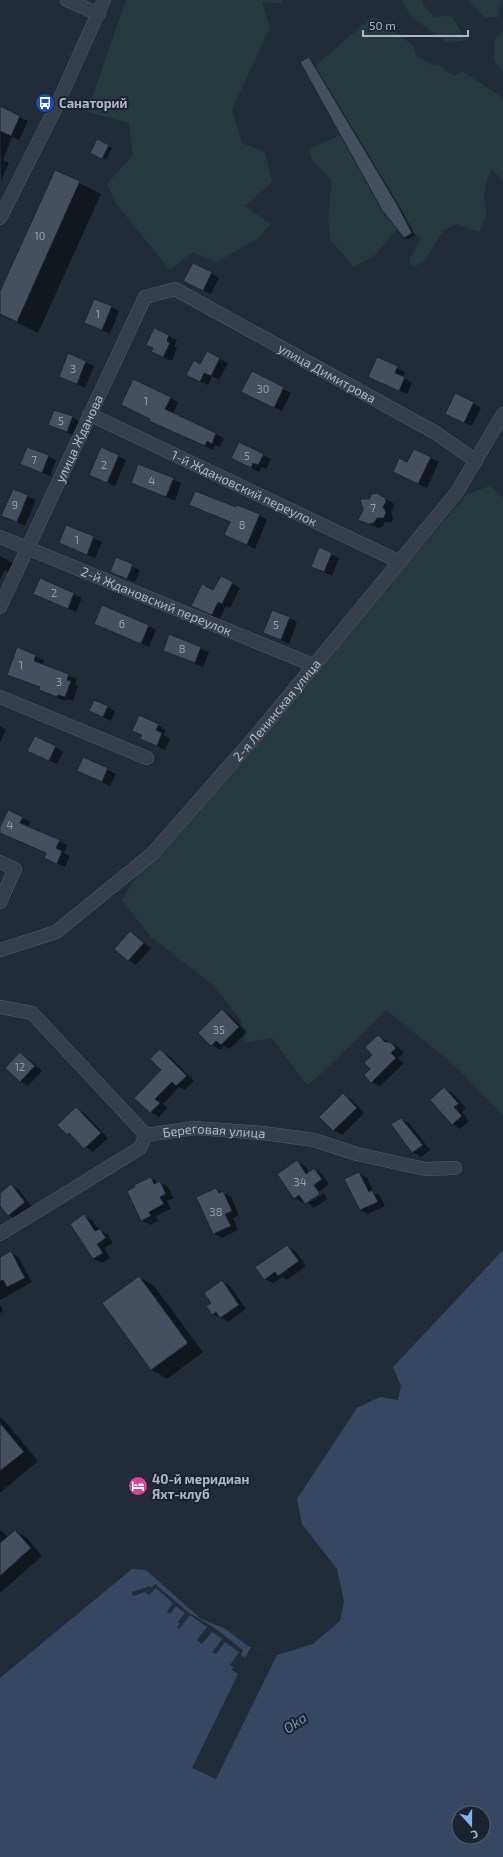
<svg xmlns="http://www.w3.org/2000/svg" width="503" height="1857" viewBox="0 0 503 1857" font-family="'Exo 2',sans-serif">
	<rect width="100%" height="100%" fill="#222c39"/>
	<path fill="#253a3c" d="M126,0H283L281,3L262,2L270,28L232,109L242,143L265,152L272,182L245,206L270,224L259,238L217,262L192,252L170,270L117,205L107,184L133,155L129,123L87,112Z
		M401,0H423L422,3L434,17L451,16L467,40L447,43L412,17Z
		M469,0H502L498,17H484Z
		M373,16L414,46L416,55L432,65L438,64L454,76L462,71L503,98V181L492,169L487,179L484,195L486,215L479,232L456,224L443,231L424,261L414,267L409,261L421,237L412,233L398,206L314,67Z
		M503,31V73L494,60L495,39Z
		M340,135L382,210L397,229L375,255L354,267L331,241L328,218L332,180L312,160L309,149Z
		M490,486L503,498V1115L453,1064L386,1010L324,1071L307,1085L272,1038L245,1043L241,1020L212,984L151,937L122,900L136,877L467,494Z"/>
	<path fill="#364761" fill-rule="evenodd" d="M503,1250V1857H0V1678L132,1569L146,1570L201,1619L224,1628L248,1646L277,1655L313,1644L340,1621L344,1601L337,1569L302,1524L297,1499L357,1408L380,1397L398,1400L401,1386L393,1367ZM459,1813H483V1837H459Z"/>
	<path fill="#222c39" d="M155,1584L188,1612L216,1629L243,1650L241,1655L245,1658L251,1647L277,1655L216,1779L192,1768L238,1674L232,1670L233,1667L230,1665L239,1652L225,1642L216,1654L212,1652L222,1639L212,1632L202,1644L197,1640L207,1627L190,1615L179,1629L177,1628L180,1624L178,1622L185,1613L176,1606L170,1614L167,1612L173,1603L156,1588L149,1595L145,1592L133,1596L132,1592L150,1586L151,1588Z"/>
	<path fill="#0007" d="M309,59L312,61L401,209L415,235L408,239L404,237Z
		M2,108L28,121L19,140L12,137L3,160L9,163L1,181L0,113Z
		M98,140L112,148L106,160L95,155Z
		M55,171L101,194L38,333L0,314V294Z
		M211,273L219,278L211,294L193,285Z
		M111,307L119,311L110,334L85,322Z
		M155,329L177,340L174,346L177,348L172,361L153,352L154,349L148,345Z
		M207,353L228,363L219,380L212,376L208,385L195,379Z
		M69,355L94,366L85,388L60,376Z
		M377,358L405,372L403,377L412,383L407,394L369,377Z
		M252,373L291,393L282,411L251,396Z
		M134,380L178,402L173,414L224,438L220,447L215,445L213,450L158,425L151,419Z
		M473,403L481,408L472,426L454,418Z
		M72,417L80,422L75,436L50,425Z
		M414,450L439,462L427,488L402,476Z
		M263,455L271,459L266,469L262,467L259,472L240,462Z
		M48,456L56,460L50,476L21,464Z
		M118,456L126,460L115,486L90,475Z
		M173,479L181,483L175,501L132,483Z
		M13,490L36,500L25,526L2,515Z
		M377,494L393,503L394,507L391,512L393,517L392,522H385L382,527L378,528L359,519L370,500Z
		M191,505L236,509L259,515L267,520L255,549L225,535L230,523Z
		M67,527L102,542L95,558L60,543Z
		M331,554L339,558L332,576L312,567Z
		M0,556L13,563L8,572L5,570L0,580Z
		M117,559L140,570L135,582L120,576Z
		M40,579L82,598L76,612L34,594Z
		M232,583L240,588L230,608L226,606L220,619L192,606L214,592Z
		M290,618L297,622L289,644L264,632Z
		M149,626L156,630L149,647L103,628Z
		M170,636L209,652L203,667L164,650Z
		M17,649L44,660L42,665L77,679L75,684L78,686L73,701L66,699L65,701L48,694L40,690L41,688L8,674Z
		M107,707L115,711L111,721L91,711Z
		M158,725L166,730L164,735L170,739L165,750L141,738L143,736L133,731Z
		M0,726L6,730L0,743Z
		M55,747L63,752L57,764L37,755Z
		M84,758L116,774L110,786L78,771Z
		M22,818L30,822L28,827L67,845L64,853L70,856L65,867L45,858L47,854L0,832V829Z
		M130,932L151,948L136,965L129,960Z
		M222,1010L230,1015L247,1032L229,1049L224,1046L220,1050L212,1045L199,1033Z
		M378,1036L398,1047L404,1053L398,1058L404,1063L380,1086L372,1082L371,1069Z
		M160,1051L168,1055L194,1081L185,1090L179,1087L163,1104L167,1108L159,1117L151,1112L136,1098L162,1070Z
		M20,1053L28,1058L42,1071L28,1086L20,1081Z
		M444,1088L452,1093L466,1108L462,1112L469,1121L460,1129L453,1124Z
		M343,1094L351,1099L364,1113L342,1135L334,1130Z
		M76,1108L84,1113L108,1138L93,1152L68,1134Z
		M401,1119L409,1123L430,1150L421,1157L413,1152Z
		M297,1162L305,1166L309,1172L315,1169L322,1174L329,1184L308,1201V1203L324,1193L327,1199L314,1208L305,1201L303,1203L295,1198Z
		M359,1173L367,1178L374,1193L380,1196L385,1206L368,1214L360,1210Z
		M150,1178L168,1187L174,1198L167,1201L171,1209L156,1216L158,1221L150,1225L142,1220Z
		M11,1185L19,1190L32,1207L16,1219L8,1215L0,1205V1194Z
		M216,1189L231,1197L239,1215L233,1218L238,1230L222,1238L214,1233Z
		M84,1216L92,1220L99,1230L108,1235L113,1243L104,1248L110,1258L102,1263L94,1259L71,1224Z
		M287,1246L295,1251L306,1266L287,1280L282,1277L273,1283L265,1279Z
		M11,1253L18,1257L32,1282L0,1300V1258Z
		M139,1277L154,1286L203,1352L167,1379L152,1370L103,1303Z
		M222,1282L230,1286L246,1309L228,1322L213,1314L212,1303Z
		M0,1305L3,1310L0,1314Z
		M0,1417L4,1420L38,1461L0,1493Z
		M0,1530L8,1537L15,1531L27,1538L42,1556L0,1593Z"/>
	<path fill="#464f60" stroke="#1d2531" d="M309,57L398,206L412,233L404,238L382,210L300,62Z
		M0,106L20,116L11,136L0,131Z
		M97,139L109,145L102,159L90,153Z
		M55,170L80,181L17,322L0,314V291Z
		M193,263L212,272L203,291L183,281Z
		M94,299L112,306L102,330L84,323Z
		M154,328L169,335L167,341L170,343L163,357L151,352L153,348L146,345Z
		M207,351L220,358L211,376L204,373L200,382L186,375L194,360L200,364Z
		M68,353L86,361L77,384L59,377Z
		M377,357L398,366L395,373L405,377L399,391L368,377Z
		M252,371L284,387L274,408L241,392Z
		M133,379L171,397L165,409L216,433L212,444L207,441L205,446L149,421L150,419L121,405Z
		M455,393L474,402L464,423L445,414Z
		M54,410L73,416L67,432L48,425Z
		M239,442L264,454L258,465L253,463L251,468L231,458Z
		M27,447L49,455L42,473L20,464Z
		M101,447L119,455L107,483L89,475Z
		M414,449L431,457L418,484L393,472L399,458L407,462Z
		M138,464L174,478L166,497L131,483Z
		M13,489L28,495L17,522L1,516Z
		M195,491L236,507L237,505L260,514L247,545L224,535L230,522L189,505Z
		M377,493L385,498L386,502L383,507L386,512L384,518H377L374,523L369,524L358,520L363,510L360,499H369L372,494Z
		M66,525L94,536L87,555L59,543Z
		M319,547L332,553L324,572L311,567Z
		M116,557L133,564L127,579L110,572Z
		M221,576L233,582L222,604L218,602L212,615L191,606L202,584L213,590Z
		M40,578L74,593L68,609L33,594Z
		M102,605L149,625L141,644L94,624Z
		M272,610L290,617L281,640L263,633Z
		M169,634L201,647L195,663L163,651Z
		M17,647L36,655L34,661L69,674L67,680L71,681L65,697L58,695L57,697L39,690L40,687L7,675Z
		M94,700L108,706L103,717L89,711Z
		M139,715L159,724L156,730L162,733L157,746L140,739L142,735L132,731Z
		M35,736L56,746L49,761L27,751Z
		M83,757L108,768L102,782L77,771Z
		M8,810L23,817L20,823L60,840L56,848L62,851L57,864L44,858L46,853L0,833V827Z
		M130,931L144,943L128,961L114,949Z
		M222,1009L239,1027L221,1045L216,1041L211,1046L198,1033Z
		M378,1035L385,1042H390L396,1048L391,1053L396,1058L371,1083L364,1075L370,1069L364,1063L372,1055L365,1047Z
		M160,1049L187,1076L176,1086L172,1082L155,1099L160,1103L150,1113L134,1098L161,1070L150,1059Z
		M20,1052L35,1066L20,1082L5,1068Z
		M444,1087L459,1104L454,1107L462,1116L452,1125L430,1100Z
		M343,1093L357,1108L333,1131L319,1117Z
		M76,1107L101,1133L84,1149L69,1133L67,1135L57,1125Z
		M401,1118L423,1145L412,1153L391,1124Z
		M297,1160L306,1174L314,1168L322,1179L314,1185L320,1194L305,1204L299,1195L294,1199L277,1174Z
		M359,1172L369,1192L372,1190L378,1202L360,1210L344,1179Z
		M151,1177L154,1184L160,1181L166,1194L160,1197L164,1204L149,1212L151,1216L141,1221L127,1191L135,1187L134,1185Z
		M11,1184L25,1202L8,1216L0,1206V1193Z
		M216,1188L219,1193L223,1191L232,1211L225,1214L231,1226L213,1234L196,1197Z
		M84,1214L95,1231L100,1229L106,1238L97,1244L103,1253L93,1259L70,1224Z
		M287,1245L299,1261L278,1276L275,1272L264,1280L255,1267Z
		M11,1251L25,1278L7,1287L3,1280L0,1281V1257Z
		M139,1276L188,1343L151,1370L102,1303Z
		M222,1280L239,1305L220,1318L216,1312L212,1315L206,1306L211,1303L204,1293Z
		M0,1423L24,1452L0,1471Z
		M15,1530L31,1548L0,1576V1543Z"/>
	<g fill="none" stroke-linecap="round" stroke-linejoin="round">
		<defs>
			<g id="minor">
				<path d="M67,0L99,14"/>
				<path d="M0,218L56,107L104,0"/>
				<path id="s1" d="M89,414L400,562"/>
				<path id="s2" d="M0,537L313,665"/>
				<path id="s3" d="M0,607L145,297L175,289L436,433L476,461"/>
				<path d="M0,697L147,758"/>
				<path d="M0,862L15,869L0,902"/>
				<path id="s4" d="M0,950L56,932L152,854L259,732L457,492L503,414"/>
				<path d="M0,1007L32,1013L146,1135"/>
				<path id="s5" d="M0,1234L140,1148L146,1135L195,1128L263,1133L314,1140L357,1154L425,1169L455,1168"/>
			</g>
		</defs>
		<use href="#minor" stroke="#535b68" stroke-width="14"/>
		<use href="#minor" stroke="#363e4a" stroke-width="13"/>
	</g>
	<defs>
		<symbol id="bus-disc" viewBox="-11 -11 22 22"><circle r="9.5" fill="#1a4fb4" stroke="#1b232e"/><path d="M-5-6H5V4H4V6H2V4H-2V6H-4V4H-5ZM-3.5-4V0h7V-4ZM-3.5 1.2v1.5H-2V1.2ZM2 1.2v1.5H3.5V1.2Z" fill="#fff"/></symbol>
		<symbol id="hotel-disc" viewBox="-11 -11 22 22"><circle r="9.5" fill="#d1479c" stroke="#1b232e"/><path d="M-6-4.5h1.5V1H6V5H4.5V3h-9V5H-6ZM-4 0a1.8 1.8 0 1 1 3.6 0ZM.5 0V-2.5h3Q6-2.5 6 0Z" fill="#fff"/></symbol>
	</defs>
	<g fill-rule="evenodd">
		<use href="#bus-disc" x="34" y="92" width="22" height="22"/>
		<use href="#hotel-disc" x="127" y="1475" width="22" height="22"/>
	</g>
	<g text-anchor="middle" stroke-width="4" stroke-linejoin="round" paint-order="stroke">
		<g font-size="11" fill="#969eac">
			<text x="40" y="240">10</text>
			<text x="98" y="318">1</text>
			<text x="73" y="373">3</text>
			<text x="263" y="393">30</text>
			<text x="146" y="405">1</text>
			<text x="61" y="425">5</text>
			<text x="247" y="460">5</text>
			<text x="34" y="464">7</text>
			<text x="104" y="469">2</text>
			<text x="152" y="485">4</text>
			<text x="15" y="509">9</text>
			<text x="373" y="512">7</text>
			<text x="242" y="529">8</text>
			<text x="77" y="544">1</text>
			<text x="54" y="597">2</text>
			<text x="122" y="628">6</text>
			<text x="276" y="629">5</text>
			<text x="182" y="653">8</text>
			<text x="21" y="669">1</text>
			<text x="59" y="686">3</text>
			<text x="10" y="829">4</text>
			<text x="219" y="1034">35</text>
			<text x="20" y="1071">12</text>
			<text x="300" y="1186">34</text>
			<text x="216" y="1216">38</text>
		</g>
		<g font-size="13" font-weight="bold" fill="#b0b8c6" stroke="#1b232e" text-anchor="start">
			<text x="59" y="108">Санаторий</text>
			<text x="152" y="1484">40-й меридиан<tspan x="152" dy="15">Яхт-клуб</tspan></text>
		</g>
		<g font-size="13" fill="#b0b8c6" stroke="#1b232e">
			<text dy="5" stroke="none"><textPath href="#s3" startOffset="547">улица Димитрова</textPath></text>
			<text dy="5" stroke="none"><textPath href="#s3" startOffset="186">улица Жданова</textPath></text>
			<text dy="5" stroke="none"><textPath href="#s1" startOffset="172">1-й Ждановский переулок</textPath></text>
			<text dy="5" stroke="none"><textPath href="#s2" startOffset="169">2-й Ждановский переулок</textPath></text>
			<text dy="5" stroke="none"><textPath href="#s4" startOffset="373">2-я Ленинская улица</textPath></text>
			<text dy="5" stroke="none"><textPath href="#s5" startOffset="247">Береговая улица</textPath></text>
		</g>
		<g font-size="14" font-style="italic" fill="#798eae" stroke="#1b232e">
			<text transform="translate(295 1723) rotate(-33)" y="5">Oka</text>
		</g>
	</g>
	<g transform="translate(471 1825) rotate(159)"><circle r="19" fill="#1b232e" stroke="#575f6b"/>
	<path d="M0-3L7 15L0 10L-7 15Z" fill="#85aff6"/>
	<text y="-6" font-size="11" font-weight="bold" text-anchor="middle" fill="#b0b8c6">С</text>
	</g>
	<path d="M363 30v6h105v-6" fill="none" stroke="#b0b8c6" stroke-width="2"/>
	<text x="369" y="30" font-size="12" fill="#b0b8c6" stroke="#1b232e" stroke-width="3" paint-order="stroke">50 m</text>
</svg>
